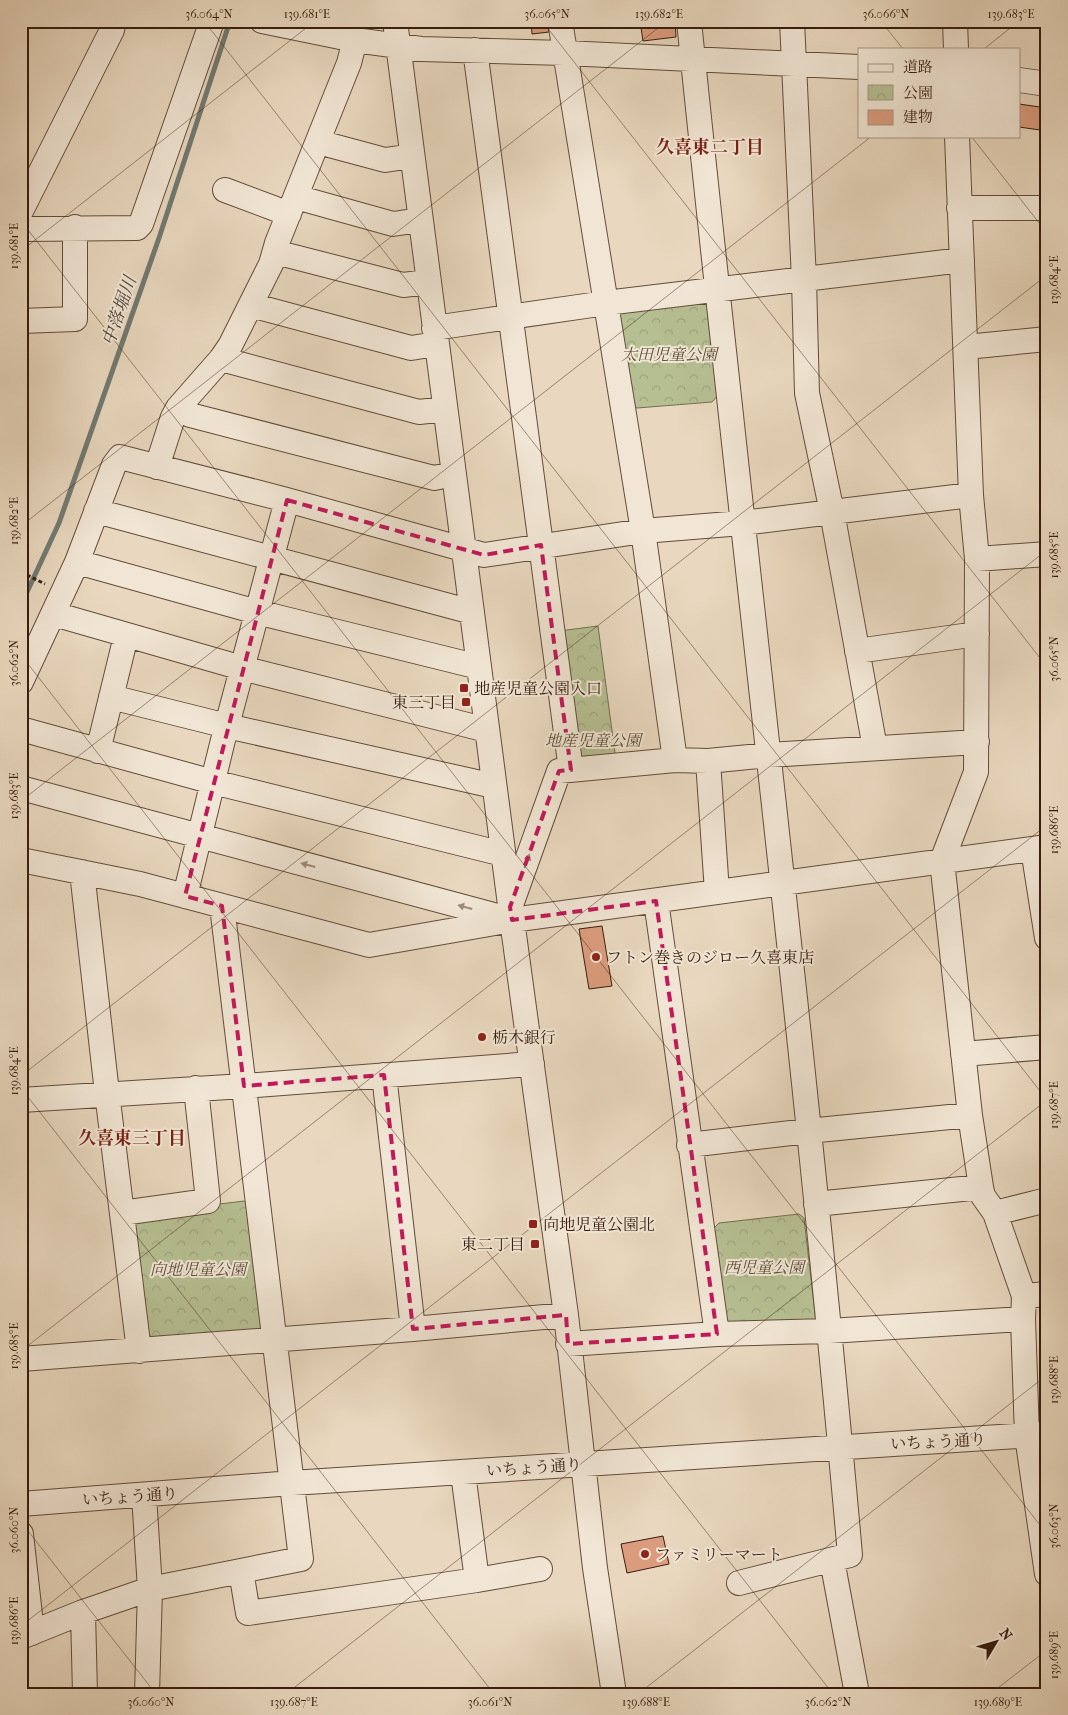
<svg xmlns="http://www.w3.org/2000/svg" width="1068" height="1715" viewBox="0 0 1068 1715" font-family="'IM FELL French Canon','Noto Serif JP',serif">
	<defs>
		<pattern id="park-crowns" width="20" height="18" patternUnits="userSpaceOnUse" patternTransform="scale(1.25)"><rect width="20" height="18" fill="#b6bf92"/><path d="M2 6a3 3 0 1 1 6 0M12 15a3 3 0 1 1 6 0" fill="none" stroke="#9da47d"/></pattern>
	</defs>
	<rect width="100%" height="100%" fill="#e9d8bf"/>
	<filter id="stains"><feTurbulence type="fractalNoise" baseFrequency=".004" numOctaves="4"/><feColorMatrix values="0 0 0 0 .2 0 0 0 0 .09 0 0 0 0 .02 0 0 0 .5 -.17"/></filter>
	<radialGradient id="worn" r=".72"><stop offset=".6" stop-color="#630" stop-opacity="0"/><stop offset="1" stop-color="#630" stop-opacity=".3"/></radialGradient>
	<path fill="url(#park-crowns)" stroke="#766e50" d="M704,300L709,306L718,395L712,402L637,408L630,405L618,314L624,309Z
		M598,626L616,761L579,763L559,631Z
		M244,1201L250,1207L264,1324L258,1330L151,1337L147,1330L132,1221L139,1214Z
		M799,1214L804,1218L816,1322H725L713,1229L719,1223Z"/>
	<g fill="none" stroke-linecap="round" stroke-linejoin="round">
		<path stroke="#717b73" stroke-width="5" d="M21,605L59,523L159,238L230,21"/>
	</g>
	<path fill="#db9c7d" stroke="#371d0e" d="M531,21H548L549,32L532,34Z
		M640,21H675L676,37L643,41Z
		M1019,104L1047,108V131L1019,127Z
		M602,926L612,986L589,989L579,929Z
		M663,1536L669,1564L627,1573L621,1544Z"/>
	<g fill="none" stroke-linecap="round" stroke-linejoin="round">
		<defs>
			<path id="minor" d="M262,21L355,40L421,49L565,53L859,67
				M395,21L512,920L566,1315L595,1568L614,1694
				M560,21L643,531L675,760
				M689,21C741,533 805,1043 850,1555L739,1583
				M792,21L804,280L807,393L832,512L875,748
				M955,21L956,49
				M475,50L571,770
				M1019,80L1047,84
				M957,136L971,495L977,559L976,772L942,861L970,1115L981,1187L983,1196L995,1213L1024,1296L1023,1319L1027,1436L1047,1574
				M318,142L385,160L412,156
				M225,190L289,214
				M296,197L393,224L420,220
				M959,208H1047
				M21,211L112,30L114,21
				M21,229L137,228L141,224L212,21
				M275,252L403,285L428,282
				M251,305L411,348L436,344
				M21,321L75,319V227
				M434,328L606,303L962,260
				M966,347L1047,339
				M221,359L419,412L445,409
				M178,408L190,415L434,478L453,474
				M157,467L173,417L178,408L221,359L230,346L271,264L277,243L349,63L355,40
				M96,511L472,612
				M977,559L1047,554
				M77,562L257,612L479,667
				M54,614L242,668L487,730
				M857,651L977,634
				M21,682L77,562L114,465L120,457L287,500L484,555L643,531L742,523L971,495
				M111,697L227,726L494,786
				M21,729L213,782L503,854
				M98,751L126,636
				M708,761L717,892
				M21,788L505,918
				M1033,849L1047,938
				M21,860L140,884L369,945L512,920L1047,847
				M82,872L107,1093L139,1351
				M185,896L222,744L287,500
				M656,901L717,1334
				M512,902L559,771L675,760L708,761L769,755L977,742
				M963,1054L1047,1047
				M384,1075L413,1329
				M21,1100L244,1086L532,1064
				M689,1145L808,1131L970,1115
				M816,1204L981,1187
				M122,1213L208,1201L196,1088
				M995,1213L1047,1200
				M1024,1296L1047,1294
				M568,1344L717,1334L829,1331L1023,1319
				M21,1359L413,1329L566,1315
				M463,1473L477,1580L540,1569
				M144,1495L150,1589L147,1694
				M21,1504L292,1483L1047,1434
				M21,1534L32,1633
				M832,1560L857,1694
				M241,1571L248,1613L477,1580
				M83,1612L85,1694
				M21,1637L83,1612L150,1589L301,1559L222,906"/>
		</defs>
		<use href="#minor" stroke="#644c3a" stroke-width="26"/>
		<path stroke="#371d0e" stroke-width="3" stroke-dasharray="4 2.5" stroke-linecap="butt" d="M21,572L45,584"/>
		<use href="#minor" stroke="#f1e6d5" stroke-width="24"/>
	</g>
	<defs><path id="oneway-solid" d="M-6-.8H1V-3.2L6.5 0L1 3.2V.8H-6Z" transform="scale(1.25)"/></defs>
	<g fill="#9d8c7b">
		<use href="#oneway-solid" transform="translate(527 861) rotate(-70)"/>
		<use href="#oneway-solid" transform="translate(308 865) rotate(-165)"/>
		<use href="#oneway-solid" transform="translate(465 907) rotate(-165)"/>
	</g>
	<path fill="none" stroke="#c2185b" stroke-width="4" stroke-dasharray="10 6" stroke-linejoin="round" d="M287,500L484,555L541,545L571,770L559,771L510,907L512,920L656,901L717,1334L568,1344L566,1315L413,1329L384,1075L244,1086L222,906L185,896Z"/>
	<path fill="none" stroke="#371d0e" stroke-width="1" stroke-opacity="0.45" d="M204,21L1047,1100M542,21L1047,667M881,21L903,49M984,49L1019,21M971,136L1047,233M21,221L1047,1534M21,251L315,21M21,526L667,21M21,655L833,1694M21,801L872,136M21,1076L1047,275M21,1088L494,1694M21,1351L1047,550M21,1522L156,1694M21,1626L1047,825M286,1694L1047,1100M638,1694L1047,1375M990,1694L1047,1650"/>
	<g fill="#8f2418" stroke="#f1e6d5" stroke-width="2">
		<rect x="459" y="683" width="10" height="10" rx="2.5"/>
		<rect x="461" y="697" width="10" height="10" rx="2.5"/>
		<circle cx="596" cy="957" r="5"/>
		<circle cx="482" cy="1037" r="5"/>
		<rect x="528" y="1219" width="10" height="10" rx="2.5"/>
		<rect x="530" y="1239" width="10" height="10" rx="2.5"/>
		<circle cx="645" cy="1554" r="5"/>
	</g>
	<g text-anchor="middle" stroke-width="4" stroke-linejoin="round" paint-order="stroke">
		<g font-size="16" font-style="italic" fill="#5d4e36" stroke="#f1e6d5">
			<text x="669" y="360">太田児童公園</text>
			<text x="593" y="746">地産児童公園</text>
			<text x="764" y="1273">西児童公園</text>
			<text x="198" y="1275">向地児童公園</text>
		</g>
		<g font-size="16" fill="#371d0e" stroke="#f1e6d5" text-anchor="start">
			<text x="474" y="694">地産児童公園入口</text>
			<text x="456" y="708" text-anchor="end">東三丁目</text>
			<text x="606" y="963">フトン巻きのジロー久喜東店</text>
			<text x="492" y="1043">栃木銀行</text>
			<text x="543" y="1230">向地児童公園北</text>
			<text x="525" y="1250" text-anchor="end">東二丁目</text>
			<text x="655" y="1560">ファミリーマート</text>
		</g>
		<g font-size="16" fill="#371d0e" stroke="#f1e6d5">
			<text transform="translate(938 1441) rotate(-3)" y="6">いちょう通り</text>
			<text transform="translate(534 1467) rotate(-4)" y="6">いちょう通り</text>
			<text transform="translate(130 1496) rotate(-4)" y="6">いちょう通り</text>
		</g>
		<g font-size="18" font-weight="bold" fill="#7a1f14" stroke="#f1e6d5">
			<text x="710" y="153">久喜東二丁目</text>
			<text x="132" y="1144">久喜東三丁目</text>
		</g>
		<g font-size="18" font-style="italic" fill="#544c41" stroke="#f1e6d5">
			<text transform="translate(119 311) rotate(-71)" y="6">中落堀川</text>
		</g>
	</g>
	<rect width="1068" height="1715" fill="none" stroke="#e9d8bf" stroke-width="55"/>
	<rect x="858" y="48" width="162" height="90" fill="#f1e6d5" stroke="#a79685"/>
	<rect x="868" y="64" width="25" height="8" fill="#f1e6d5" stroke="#a79685"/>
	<text x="903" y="72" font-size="15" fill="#371d0e">道路</text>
	<rect x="868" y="85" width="25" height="15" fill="url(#park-crowns)" stroke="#a79685"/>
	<text x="903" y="98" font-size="15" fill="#371d0e">公園</text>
	<rect x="868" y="110" width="25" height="15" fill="#db9c7d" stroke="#a79685"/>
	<text x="903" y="122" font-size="15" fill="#371d0e">建物</text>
	<g transform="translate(996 1642) rotate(52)" stroke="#f1e6d5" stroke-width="4" paint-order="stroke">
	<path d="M0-4L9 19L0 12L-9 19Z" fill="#371d0e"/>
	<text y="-8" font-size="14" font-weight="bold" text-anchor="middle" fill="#371d0e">N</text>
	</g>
	<rect x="28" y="28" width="1012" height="1660" fill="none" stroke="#371d0e" stroke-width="2"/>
	<g font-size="12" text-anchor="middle" fill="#371d0e">
		<text x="209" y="18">36.064°N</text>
		<text x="307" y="18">139.681°E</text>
		<text x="547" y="18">36.065°N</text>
		<text x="659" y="18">139.682°E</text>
		<text x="886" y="18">36.066°N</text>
		<text x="1011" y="18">139.683°E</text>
		<text transform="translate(14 246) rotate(-90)" y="4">139.681°E</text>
		<text transform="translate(1054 280) rotate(-90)" y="4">139.684°E</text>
		<text transform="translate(14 521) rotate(-90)" y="4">139.682°E</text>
		<text transform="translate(1054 555) rotate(-90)" y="4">139.685°E</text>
		<text transform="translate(1054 659) rotate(-90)" y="4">36.065°N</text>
		<text transform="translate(14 663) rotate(-90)" y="4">36.062°N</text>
		<text transform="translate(14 796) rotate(-90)" y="4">139.683°E</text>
		<text transform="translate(1054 830) rotate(-90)" y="4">139.686°E</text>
		<text transform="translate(14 1071) rotate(-90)" y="4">139.684°E</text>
		<text transform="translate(1054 1105) rotate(-90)" y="4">139.687°E</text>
		<text transform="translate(14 1346) rotate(-90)" y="4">139.685°E</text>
		<text transform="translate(1054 1380) rotate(-90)" y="4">139.688°E</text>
		<text transform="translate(1054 1526) rotate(-90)" y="4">36.063°N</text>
		<text transform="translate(14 1530) rotate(-90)" y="4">36.060°N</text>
		<text transform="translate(14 1621) rotate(-90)" y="4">139.686°E</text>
		<text transform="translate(1054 1655) rotate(-90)" y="4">139.689°E</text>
		<text x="151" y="1706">36.060°N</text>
		<text x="294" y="1706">139.687°E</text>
		<text x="490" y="1706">36.061°N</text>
		<text x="646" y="1706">139.688°E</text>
		<text x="828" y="1706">36.062°N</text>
		<text x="998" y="1706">139.689°E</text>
	</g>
	<rect width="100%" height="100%" filter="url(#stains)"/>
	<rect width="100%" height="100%" fill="url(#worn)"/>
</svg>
